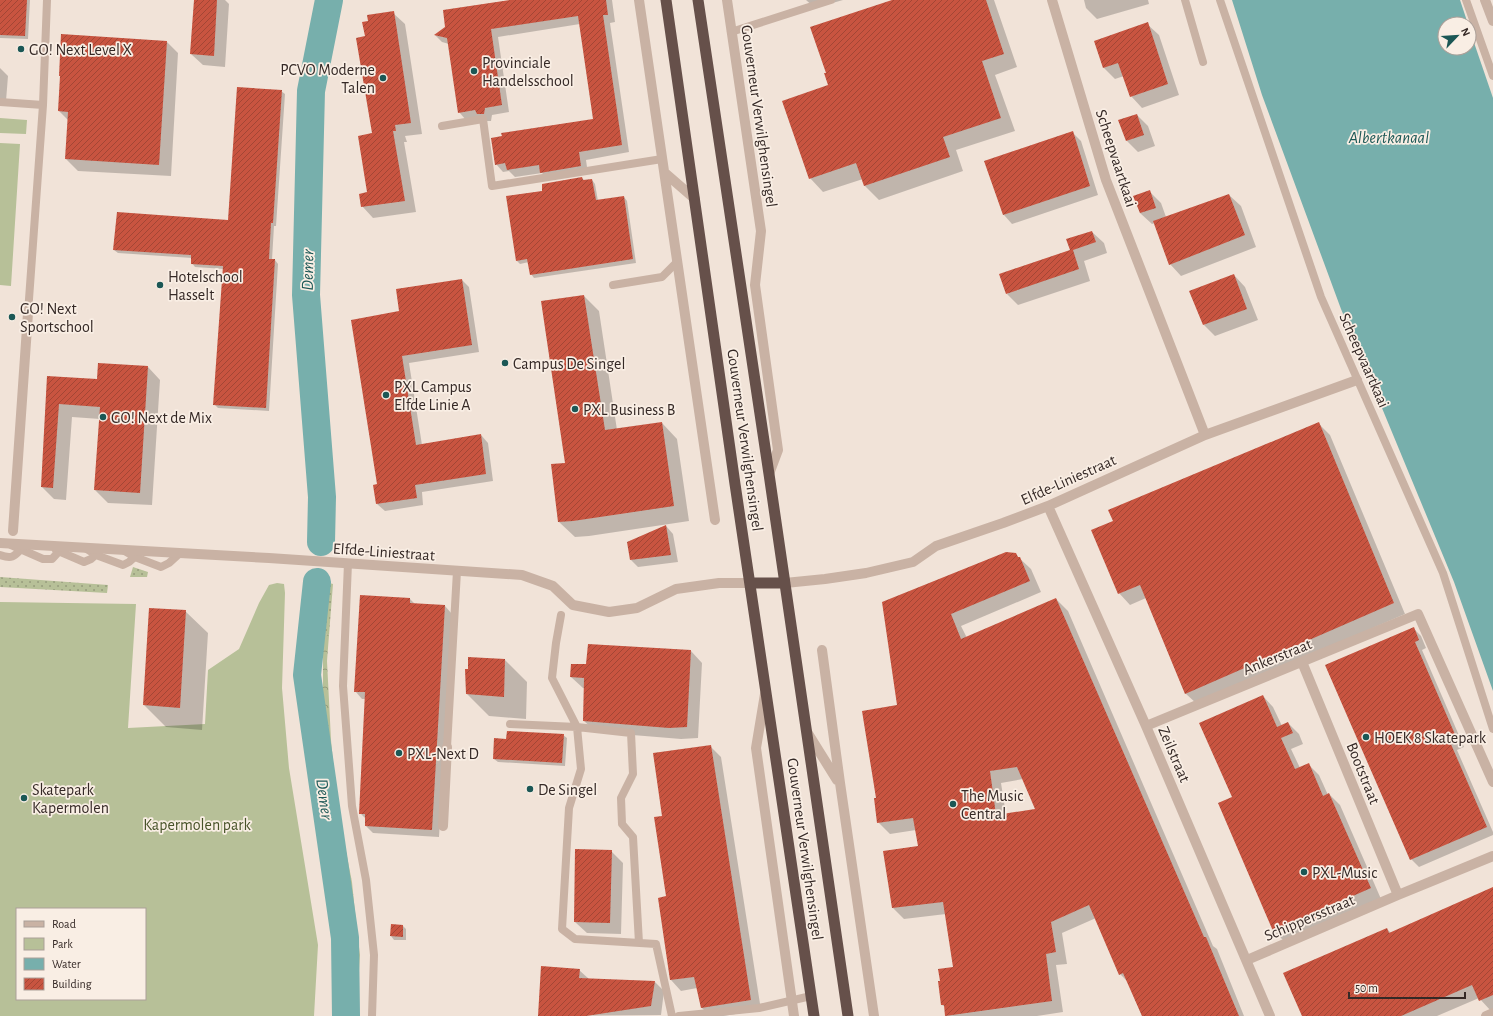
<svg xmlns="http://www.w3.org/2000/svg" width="1493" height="1016" viewBox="0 0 1493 1016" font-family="'Alegreya Sans',sans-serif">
	<defs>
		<pattern id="grass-dots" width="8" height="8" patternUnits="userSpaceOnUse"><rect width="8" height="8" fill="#b7c098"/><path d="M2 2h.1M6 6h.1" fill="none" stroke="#969c7c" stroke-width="1.8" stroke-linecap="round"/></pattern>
		<pattern id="forest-crowns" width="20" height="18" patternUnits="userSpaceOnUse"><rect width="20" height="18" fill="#b7c098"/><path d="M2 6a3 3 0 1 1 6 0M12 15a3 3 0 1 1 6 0" fill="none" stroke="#969c7c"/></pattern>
		<pattern id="building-hatch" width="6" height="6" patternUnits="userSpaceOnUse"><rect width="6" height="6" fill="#c85440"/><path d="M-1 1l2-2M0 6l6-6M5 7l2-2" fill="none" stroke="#a34635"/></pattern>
	</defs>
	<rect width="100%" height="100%" fill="#f1e3d8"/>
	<path fill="url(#grass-dots)" d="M133,567L148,572L147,577H130Z
		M0,577L108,585L107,593L0,587Z
		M326,582L333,584L329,635L323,633Z
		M357,931L360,955L356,1016H355L357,984Z"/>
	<path fill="url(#forest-crowns)" d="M323,633L329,635L327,661L331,740L337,805L352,882L357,932L347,890L323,740Z"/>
	<path fill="#b7c098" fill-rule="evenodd" d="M0,118L27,120L26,134L0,133Z
		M0,143L20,144L11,286L0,285Z
		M277,583L284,584L285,593L282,688L289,768L318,945L314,1016H0V602L136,604L128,728L205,724L208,670L239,649L259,603L269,585ZM17,909H145V999H17Z"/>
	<path fill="#77afac" d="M1232,0H1460L1468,24H1445V48H1469V28L1493,98V691L1454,582L1341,309L1262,95Z"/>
	<path fill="#0003" fill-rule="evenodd" d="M0,0H30L28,39L0,38Z
		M195,0H225L229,4L225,67L203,65L191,54Z
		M517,0H612L615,22L610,23L629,152L586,160L588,174L549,180L542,173L515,177L509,171L503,172L496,164L594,120L580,24L498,37L509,112L492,115L491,121H486L466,120L459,112L449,44L442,42L435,35Z
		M806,0H843L815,8Z
		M893,0H994L1017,67L995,75L1015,131L956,150L963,171L879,200L865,186L863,179L823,192L810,178L829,86Z
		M1084,0H1148L1149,4L1097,19L1086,8Z
		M393,13L405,24L422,134L405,136L407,142H404L416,212L373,218L362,206L368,193L373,134L366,37Z
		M1147,24L1159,35L1179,95L1142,108L1131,96L1124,76L1115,79L1104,68L1095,41Z
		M167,42L178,53L171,176L78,171L66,159L69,121L59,111L61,77Z
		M0,68L8,76L6,101L0,100Z
		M281,91L285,94L276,226H274L272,260H275L278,264L269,411L218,408L214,404L224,269L195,267L192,263V258L118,253L114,250L229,221Z
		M1137,115L1148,126L1155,146L1138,152L1127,141Z
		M1072,132L1081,141L1098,195L1012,224L1004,215Z
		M582,178L585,181L592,180L595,184L598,201L624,197L627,201L636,263L534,278L531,274L529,262L520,264L516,260L543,191Z
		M1149,191L1161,203L1166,217L1229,195L1241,206L1256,247L1181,276L1170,264L1155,223L1152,224L1140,213L1135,197Z
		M1092,232L1104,243L1107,253L1084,261L1090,281L1018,305L1007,294L1071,251Z
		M1234,275L1245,287L1258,320L1215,336L1204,325Z
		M462,280L469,287L479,352L409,363L422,445L481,435L488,443L493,481L422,492L423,505L385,511L377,504L378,485L401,312Z
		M584,296L599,311L617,430L662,423L677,439L689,521L589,536L575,537L559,522Z
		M148,367L160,380L152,505L108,503L95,490L100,419L72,417L66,500L54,499L42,487L48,377L98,380Z
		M1319,424L1330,435L1405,614L1197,704L1185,693L1146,598L1130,605L1119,593Z
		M666,526L673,534L678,562L638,567L631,560Z
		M1015,554L1031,569L1041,592L961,626L967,638L1056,599L1068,611L1213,946L1217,949L1244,1016H1142L1128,982L1120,974L1096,918L1062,933L1067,964L1056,965L1063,1012L1037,1016H946L945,1007L942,1005L954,968L946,914L904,919L893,908L919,847L916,830L890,834L878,822L877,799L898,706L883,603ZM1023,779L1036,810L1006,815L1001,783Z
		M410,599L416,605L445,606L452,614L439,837L373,833L366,826V819L360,813L366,699H362L355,691Z
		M185,611L208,633L202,730L166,727L144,705Z
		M1413,628L1421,636L1426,648L1422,650L1464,747L1457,750L1493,832V835L1419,867L1411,859Z
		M691,651L702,663L698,738L681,739L596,732L584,721L585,688H583L571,677L587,666Z
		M505,660L527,682L526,719L489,716L467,694Z
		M1263,696L1273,707L1282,726L1288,723L1299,734L1303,744L1291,749L1300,768L1308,764L1319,775L1328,795L1329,794L1340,805L1381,899L1284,941L1273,930L1233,797Z
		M563,735L567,738L565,766L498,762L494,759L507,740Z
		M710,746L721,757L761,1010L723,1016H710L701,1007L697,988L681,991L671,980L659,898L667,897L663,817Z
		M611,851L623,863L621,934L587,933L575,922Z
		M1493,889V1011H1491L1479,998L1437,1016H1303L1387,929L1391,933Z
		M403,926L406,929V940H394L391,936Z
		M579,970L589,979L655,982L664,991L661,1015L539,1016Z"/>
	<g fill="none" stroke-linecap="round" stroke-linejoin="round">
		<path stroke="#77afac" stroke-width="28" d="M321,542L322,497L306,295L311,91L329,0
			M317,582L307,675L345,938L346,1016"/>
	</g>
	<path fill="url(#building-hatch)" fill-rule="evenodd" d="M0,0H27L25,36L0,35Z
		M194,0H217L214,56L190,54Z
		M510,0H606L608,15H603L622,145L579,152L581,166L540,173L539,165L507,170L505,163L495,165L491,138L502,136L501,133L593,119L578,16L491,29L502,105L485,108L484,114H477L475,110L458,113L447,38L434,35L445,27L443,10Z
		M892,0H986L1004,54L982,61L1001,118L943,137L950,157L864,186L856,163L809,179L782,101L828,85L824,73H826L810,27Z
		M394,11L411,123L395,125L396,131H393L405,201L361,207L359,194L367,192L358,136L372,133L356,38L365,36L362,22L368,21L367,15Z
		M1148,22L1168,84L1130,97L1118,63L1103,68L1094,41Z
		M61,34L167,41L159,165L65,159L68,112L58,111L60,76H59Z
		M237,87L282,90L273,223H271L269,259H275L266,408L213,405L223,266L191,264V255L113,250L117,212L228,220Z
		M1137,114L1144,135L1126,141L1118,120Z
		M1073,131L1090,186L1003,215L984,161Z
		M582,177L583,180L592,179L596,200L624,196L633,259L530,275L527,259L516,261L506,196L542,191V184Z
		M1150,190L1156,208L1140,213L1133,196Z
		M1229,194L1245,235L1169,265L1153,221Z
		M1092,231L1096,242L1073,250L1079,269L1006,294L999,274L1070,250L1066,239Z
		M1234,274L1247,309L1203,325L1189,291Z
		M462,279L472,345L402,356L416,445L481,434L486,474L415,485L417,498L376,504L373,485L377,484L351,320L399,311L396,289Z
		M584,295L605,430L662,422L674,506L573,521L558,522L551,464L565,463L541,301Z
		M98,363L148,366L140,493L94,490L100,407L59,404L53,488L41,487L47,376L97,379Z
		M1319,422L1394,603L1185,694L1140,585L1118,594L1091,530L1113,521L1108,510Z
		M666,525L671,555L630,560L627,542Z
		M1006,552L1016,553L1018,557H1020L1030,581L951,614L961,639L1056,598L1204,937H1206L1239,1016H1142L1123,973L1119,975L1089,905L1051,922L1056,952L1046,954L1052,1001L945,1016L944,1005H941L938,981H940L938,969L953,967L943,902L892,908L883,851L918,846L913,818L877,823L874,798H876L862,711L897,705L882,602ZM1017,767L1035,809L996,815L990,771Z
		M360,595L410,598V603L445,605L432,830L365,826V814H359L365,692H354Z
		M149,608L186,610L180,708L143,705Z
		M1414,627L1419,640L1415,642L1457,739L1450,742L1487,827L1410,860L1325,665Z
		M588,644L691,650L687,727L669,728L583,721L584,678L570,677L571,664H586Z
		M468,657L505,659L504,697L466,694L465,669H468Z
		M1263,695L1277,727L1288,722L1293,733L1281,738L1295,769L1309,763L1323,796L1329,793L1371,888L1321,910L1324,916L1306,925L1303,918L1273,931L1218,803L1232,797L1199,723Z
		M507,731L564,734L562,763L493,759L494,738L506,739Z
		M711,745L751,1000L701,1008L694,977L670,980L658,898L666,896L654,817L662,816L653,753Z
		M575,849L612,850L610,923L574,922Z
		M1493,887V995L1479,1001L1472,985L1401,1016H1302L1283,973L1387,928L1389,933Z
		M391,924L403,925V937L390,936Z
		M541,966L580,969L579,978L655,981L651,1006L586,1016H538Z"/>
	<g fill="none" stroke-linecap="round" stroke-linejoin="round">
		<path stroke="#c9b2a4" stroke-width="8" d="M1185,0L1203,62
			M1220,0L1321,297L1443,573L1493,729
			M1466,0L1493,76
			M731,32L831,0
			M0,102L43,105
			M442,126L483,119L492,186L662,159
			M613,285L662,277L677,262
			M28,313L43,105L47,0
			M11,545L43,559H52L63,547
			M85,548L96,555L123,565L129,562L138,554
			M56,550L84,562L91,559L99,552
			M123,550L135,557L161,567L169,563L180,553
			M0,555C14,560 15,555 24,546
			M348,563L343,686L352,806L366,880L374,955L372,1016
			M561,615L556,643L552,678L577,727L581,769L569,808L562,929L575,939L656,944L672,1016
			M510,724L577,727L631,733L633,774L621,798L622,824L633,837L639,943
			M447,747L457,571
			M679,1016L759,1008L811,996"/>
		<path stroke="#c9b2a4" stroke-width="10" d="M13,531L28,313
			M443,826L447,747"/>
		<path stroke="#c9b2a4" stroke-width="10" d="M639,0L715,520
			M727,0L761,231L755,285L778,450L769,474
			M1052,0L1106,180L1205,435
			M1485,0L1493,21
			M665,173L695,199
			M1048,506L1146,726L1270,1016
			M0,543L269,558L522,575L553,586L573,605L609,612L637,608L676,589L719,583H751
			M785,583L825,579L866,573L913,562L936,546L1003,523L1048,506L1205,435L1357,380
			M822,650L840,783L874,1016
			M1302,662L1398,895
			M765,694L756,748L794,1016
			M1146,726L1418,614L1493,782
			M807,732L837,780
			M1247,960L1398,895L1493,856
			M1486,1016L1493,1013"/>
		<path stroke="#66504a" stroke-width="11" d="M666,0L735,484L814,1016
			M698,0L769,474L848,1016
			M751,583H785"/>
	</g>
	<g fill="#1b5755" stroke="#f9eee4" stroke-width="1.5">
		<circle cx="21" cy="49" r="4"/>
		<circle cx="474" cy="71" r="4"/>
		<circle cx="383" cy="78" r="4"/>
		<circle cx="160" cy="285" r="4"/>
		<circle cx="12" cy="317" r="4"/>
		<circle cx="505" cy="363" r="4"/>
		<circle cx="386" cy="395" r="4"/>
		<circle cx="575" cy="409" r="4"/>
		<circle cx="103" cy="417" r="4"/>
		<circle cx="1366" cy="737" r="4"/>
		<circle cx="399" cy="753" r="4"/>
		<circle cx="530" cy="789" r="4"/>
		<circle cx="24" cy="798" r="4"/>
		<circle cx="953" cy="804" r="4"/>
		<circle cx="1304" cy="872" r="4"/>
	</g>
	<g text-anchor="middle" stroke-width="3.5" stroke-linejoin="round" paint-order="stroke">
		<g font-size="16" fill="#352926" stroke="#f9eee4" text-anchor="start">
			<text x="29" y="55">GO! Next Level X</text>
			<text x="482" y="68">Provinciale<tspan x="482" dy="18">Handelsschool</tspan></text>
			<text x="375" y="75" text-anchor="end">PCVO Moderne<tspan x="375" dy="18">Talen</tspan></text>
			<text x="168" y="282">Hotelschool<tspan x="168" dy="18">Hasselt</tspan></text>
			<text x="20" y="314">GO! Next<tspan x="20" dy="18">Sportschool</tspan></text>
			<text x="513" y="369">Campus De Singel</text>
			<text x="394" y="392">PXL Campus<tspan x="394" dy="18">Elfde Linie A</tspan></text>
			<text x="583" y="415">PXL Business B</text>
			<text x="111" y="423">GO! Next de Mix</text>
			<text x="1374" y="743">HOEK 8 Skatepark</text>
			<text x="407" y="759">PXL-Next D</text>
			<text x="32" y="795">Skatepark<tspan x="32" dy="18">Kapermolen</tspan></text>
			<text x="538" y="795">De Singel</text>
			<text x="961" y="801">The Music<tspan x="961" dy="18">Central</tspan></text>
			<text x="1312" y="878">PXL-Music</text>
		</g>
		<g font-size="16" fill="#352926" stroke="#f9eee4">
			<text transform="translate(760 116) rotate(82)" y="6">Gouverneur Verwilghensingel</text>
			<text transform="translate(1117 158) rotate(72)" y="6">Scheepvaartkaai</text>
			<text transform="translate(1365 360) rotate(66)" y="6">Scheepvaartkaai</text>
			<text transform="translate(746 440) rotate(82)" y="6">Gouverneur Verwilghensingel</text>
			<text transform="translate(1068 479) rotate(-24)" y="6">Elfde-Liniestraat</text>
			<text transform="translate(384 551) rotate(4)" y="6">Elfde-Liniestraat</text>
			<text transform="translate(1277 656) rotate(-22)" y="6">Ankerstraat</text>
			<text transform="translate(1175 754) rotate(67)" y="6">Zeilstraat</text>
			<text transform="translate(1364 773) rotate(68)" y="6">Bootstraat</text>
			<text transform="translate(806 849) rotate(82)" y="6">Gouverneur Verwilghensingel</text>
			<text transform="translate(1309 917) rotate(-23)" y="6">Schippersstraat</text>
		</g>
		<g font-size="16" fill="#485329" stroke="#f9eee4">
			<text x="197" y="830">Kapermolen park</text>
		</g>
		<g font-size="17" font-style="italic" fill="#1b5755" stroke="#f9eee4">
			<text x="1389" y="143">Albertkanaal</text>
			<text transform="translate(307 270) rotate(-89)" y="6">Demer</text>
			<text transform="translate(325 799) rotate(82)" y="6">Demer</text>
		</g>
	</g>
	<rect x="16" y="908" width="130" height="92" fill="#f9eee4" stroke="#ab9f98"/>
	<rect x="24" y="921" width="20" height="6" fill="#c9b2a4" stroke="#ab9f98"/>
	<text x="52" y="928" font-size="12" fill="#352926">Road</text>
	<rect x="24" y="938" width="20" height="12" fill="#b7c098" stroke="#ab9f98"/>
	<text x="52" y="948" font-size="12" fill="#352926">Park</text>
	<rect x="24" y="958" width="20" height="12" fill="#77afac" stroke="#ab9f98"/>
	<text x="52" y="968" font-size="12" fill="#352926">Water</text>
	<rect x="24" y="978" width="20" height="12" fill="url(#building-hatch)" stroke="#ab9f98"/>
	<text x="52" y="988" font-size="12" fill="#352926">Building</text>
	<g transform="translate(1457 36) rotate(65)"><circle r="19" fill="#f9eee4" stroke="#ab9f98"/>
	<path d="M0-3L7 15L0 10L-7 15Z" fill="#1b5755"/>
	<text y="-6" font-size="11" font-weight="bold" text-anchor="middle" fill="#352926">N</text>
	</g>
	<path d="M1349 992v6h116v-6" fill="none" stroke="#352926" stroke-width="2"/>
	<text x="1355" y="992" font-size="12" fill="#352926" stroke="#f9eee4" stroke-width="3" paint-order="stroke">50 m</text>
</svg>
